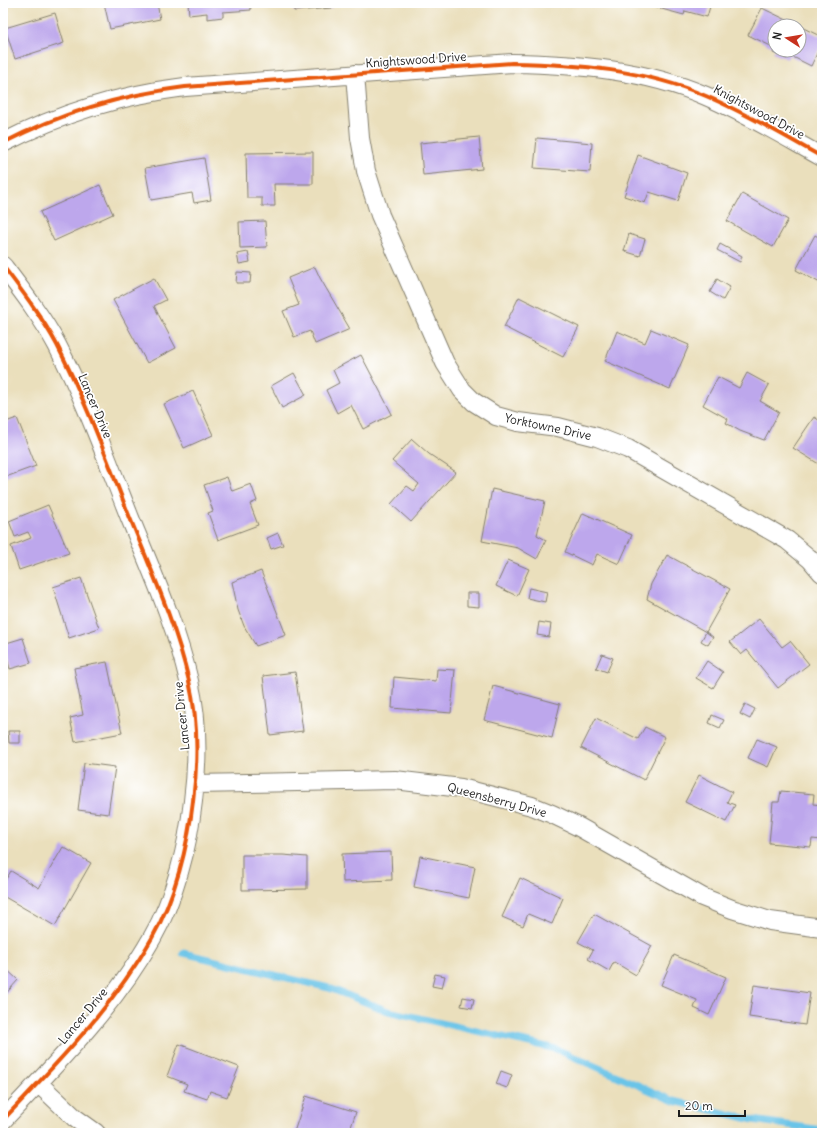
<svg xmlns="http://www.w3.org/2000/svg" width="825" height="1136" viewBox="0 0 825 1136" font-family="Delius,sans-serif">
	<rect width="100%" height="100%" fill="#fff"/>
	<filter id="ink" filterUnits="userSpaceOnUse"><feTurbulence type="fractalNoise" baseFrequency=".025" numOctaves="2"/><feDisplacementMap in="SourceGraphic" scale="8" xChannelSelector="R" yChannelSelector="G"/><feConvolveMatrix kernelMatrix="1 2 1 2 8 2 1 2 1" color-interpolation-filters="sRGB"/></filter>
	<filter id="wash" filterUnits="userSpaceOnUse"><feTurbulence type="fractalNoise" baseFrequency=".012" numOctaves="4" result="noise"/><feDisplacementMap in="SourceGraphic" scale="16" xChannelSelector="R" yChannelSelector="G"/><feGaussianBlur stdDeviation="0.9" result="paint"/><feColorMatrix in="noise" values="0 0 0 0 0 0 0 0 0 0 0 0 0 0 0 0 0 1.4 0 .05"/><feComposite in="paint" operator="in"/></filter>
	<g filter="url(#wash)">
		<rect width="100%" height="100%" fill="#eadfbc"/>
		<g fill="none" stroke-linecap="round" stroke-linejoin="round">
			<path stroke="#6bc4e8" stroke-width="7" d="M183,953L329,988L388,1011L556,1049L674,1101L753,1120L822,1130"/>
		</g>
		<g id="blocks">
			<path fill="#bda7ec" d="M104,3H157L160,19L110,29Z
				M188,3H250L251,10L223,12V17L207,19V13L189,15Z
				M293,3H331L332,8L294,11Z
				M655,3H711L707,17L685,11L684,15L654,7Z
				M762,8L822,37V43L811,66L789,55L787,59L773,53L774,50H799V26H775V48L748,35Z
				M55,13L64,43L15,59L5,28Z
				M479,137L482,169L423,175L420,143Z
				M537,138L592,143L590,172L534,168Z
				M313,152V184H274L275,206H262V198H247L246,153Z
				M638,155L687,173L678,201L649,192L645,203L624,196Z
				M204,158L211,200L194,203L192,193L151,200L145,168Z
				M100,185L113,214L54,241L40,212Z
				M742,194L788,220L773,247L727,221Z
				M265,221L267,247L240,248L239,222Z
				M629,234L645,239L640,256L624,251Z
				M815,235L822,239V284L796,270Z
				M720,244L742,256L740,262L717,250Z
				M248,252L250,262L239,264L237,254Z
				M315,267L320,278L350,329L315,344L310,331L294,337L283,311L299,305L288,278Z
				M237,272L251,273L250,283H236Z
				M154,278L166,300L154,306L176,348L147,363L113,300Z
				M717,279L730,287L723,300L710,292Z
				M519,297L579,327L563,357L504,327Z
				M651,329L689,345L670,389L605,361L617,331L645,343Z
				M361,355L392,414L363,429L351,405L337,413L326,390L339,383L333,370Z
				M294,373L306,395L282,408L271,386Z
				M747,373L769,385L760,401L779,412L764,440L740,431L726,423L728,419L703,405L718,377L739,388Z
				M193,391L213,435L184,448L164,404Z
				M814,417L822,422V466L793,448Z
				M17,418L36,466L3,478V423Z
				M412,439L429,454L456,472L411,522L391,504L407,486L414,491L419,484L392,461Z
				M227,477L232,491L251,484L257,501L250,504L258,525L218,540L208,513L213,511L204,485Z
				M492,489L545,501L537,535L546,540L537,559L518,548L482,541Z
				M48,505L69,553L19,570L11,546L31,538L28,532L15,537L9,521Z
				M583,513L632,535L619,564L597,554L592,565L565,552Z
				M278,533L283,545L271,549L267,538Z
				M667,555L730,589L706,632L647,599L651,584Z
				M508,560L529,569L517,596L496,586Z
				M261,571L286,635L256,646L244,626L238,610L232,582Z
				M81,578L99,628L69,638L53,587Z
				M529,588L547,592L545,602L527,598Z
				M467,593H479V607L467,606Z
				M759,619L782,647L790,641L809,664L778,688L747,650L741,655L730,642Z
				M539,622L551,624L549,637L537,635Z
				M706,632L713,637L708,645L701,641Z
				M23,638L31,663L10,669L3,644Z
				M602,654L613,658L607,672L596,668Z
				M707,661L723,672L713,688L696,678Z
				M107,662L122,733L75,742L70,718L83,715L74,668Z
				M437,669L455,670L451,713L392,708L394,677L436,681Z
				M295,672L303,731L270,735L263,676Z
				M493,686L560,704L552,738L484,720Z
				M745,704L755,709L750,719L740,714Z
				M712,715L724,720L720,728L709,723Z
				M596,718L638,739L645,727L665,737L644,780L581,748Z
				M8,731H20V743H9Z
				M757,739L777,747L768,767L748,758Z
				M84,763L115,767L108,814L78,810Z
				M699,775L732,792L727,802L735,805L726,822L685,802Z
				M781,791L814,794L813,804L822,805V840L812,839L811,847L769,843L773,802H779Z
				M63,847L91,863L55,926L3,896V884L11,871L39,888Z
				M391,852L392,880L343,882L342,854Z
				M242,855H283L307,857V889L242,890Z
				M420,856L475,867L469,898L414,887Z
				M520,878L563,898L552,924L528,914L523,926L502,917Z
				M594,914L652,946L636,975L614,962L609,971L588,959L593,950L578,942Z
				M674,955L726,977L709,1015L694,1008L697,1000L661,985Z
				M3,966L18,980L3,997Z
				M435,974L445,976L442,988L432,986Z
				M754,985L810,993L805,1025L749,1017Z
				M463,997L474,999L472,1008L461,1006Z
				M179,1044L239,1067L227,1097L210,1091L207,1099L184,1091L187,1084L167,1076Z
				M501,1071L512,1075L507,1088L496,1084Z
				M306,1096L356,1112L349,1133L294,1132Z"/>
		</g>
	</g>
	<g filter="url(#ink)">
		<use href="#blocks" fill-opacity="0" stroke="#837e6c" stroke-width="1"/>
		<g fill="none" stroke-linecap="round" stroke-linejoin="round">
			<defs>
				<path id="minor" d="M355,74L360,138L366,171L380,215L445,363L462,390L474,402L496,416L518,422L558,427L597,437L628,449L787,540L810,559L822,573
					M3,143C61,113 120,95 185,87L512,63C577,64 646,70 706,96C746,113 784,136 822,157
					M3,266C22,291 42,317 57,345C86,401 107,460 130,518C152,572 176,625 189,681C198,719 198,762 193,801C188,846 175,898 152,938C113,1007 57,1063 3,1120
					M195,784L395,780L461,788L532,806L552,814L579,827L702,897L732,909L770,921L822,928
					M38,1083L75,1118L96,1133"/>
			</defs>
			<use href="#minor" stroke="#837e6c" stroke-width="20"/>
			<use href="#minor" stroke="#fff" stroke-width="18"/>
			<defs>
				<path id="cycleway" d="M3,143C61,113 120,95 185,87L512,63C577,64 646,70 706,96C746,113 784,136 822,157
					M3,266C22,291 42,317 57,345C86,401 107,460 130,518C152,572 176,625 189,681C198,719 198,762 193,801C188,846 175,898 152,938C113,1007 57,1063 3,1120"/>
			</defs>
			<use href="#cycleway" stroke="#fff" stroke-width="6"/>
			<use href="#cycleway" stroke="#e8590c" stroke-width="4"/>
		</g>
	</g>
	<g text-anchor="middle" stroke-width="3.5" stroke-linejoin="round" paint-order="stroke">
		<g font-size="12" fill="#1c1c1c" stroke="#fff">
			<text transform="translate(416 60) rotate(-4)" y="4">Knightswood Drive</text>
			<text transform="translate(759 112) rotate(28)" y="4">Knightswood Drive</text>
			<text transform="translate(95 406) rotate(67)" y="4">Lancer Drive</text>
			<text transform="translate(548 427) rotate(12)" y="4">Yorktowne Drive</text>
			<text transform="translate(182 716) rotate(-96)" y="4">Lancer Drive</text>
			<text transform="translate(497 800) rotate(15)" y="4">Queensberry Drive</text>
			<text transform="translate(83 1016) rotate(-50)" y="4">Lancer Drive</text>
		</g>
	</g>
	<rect width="825" height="1136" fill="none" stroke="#fff" stroke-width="16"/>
	<g transform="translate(787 38) rotate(282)"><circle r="19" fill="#ffffff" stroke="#a4a4a4"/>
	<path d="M0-3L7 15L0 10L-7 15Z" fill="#c8321e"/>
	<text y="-6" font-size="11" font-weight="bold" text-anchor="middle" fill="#1c1c1c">N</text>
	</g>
	<path d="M679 1110v6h66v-6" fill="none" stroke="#1c1c1c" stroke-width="2"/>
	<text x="685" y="1110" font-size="12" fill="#1c1c1c" stroke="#ffffff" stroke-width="3" paint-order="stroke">20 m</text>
</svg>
